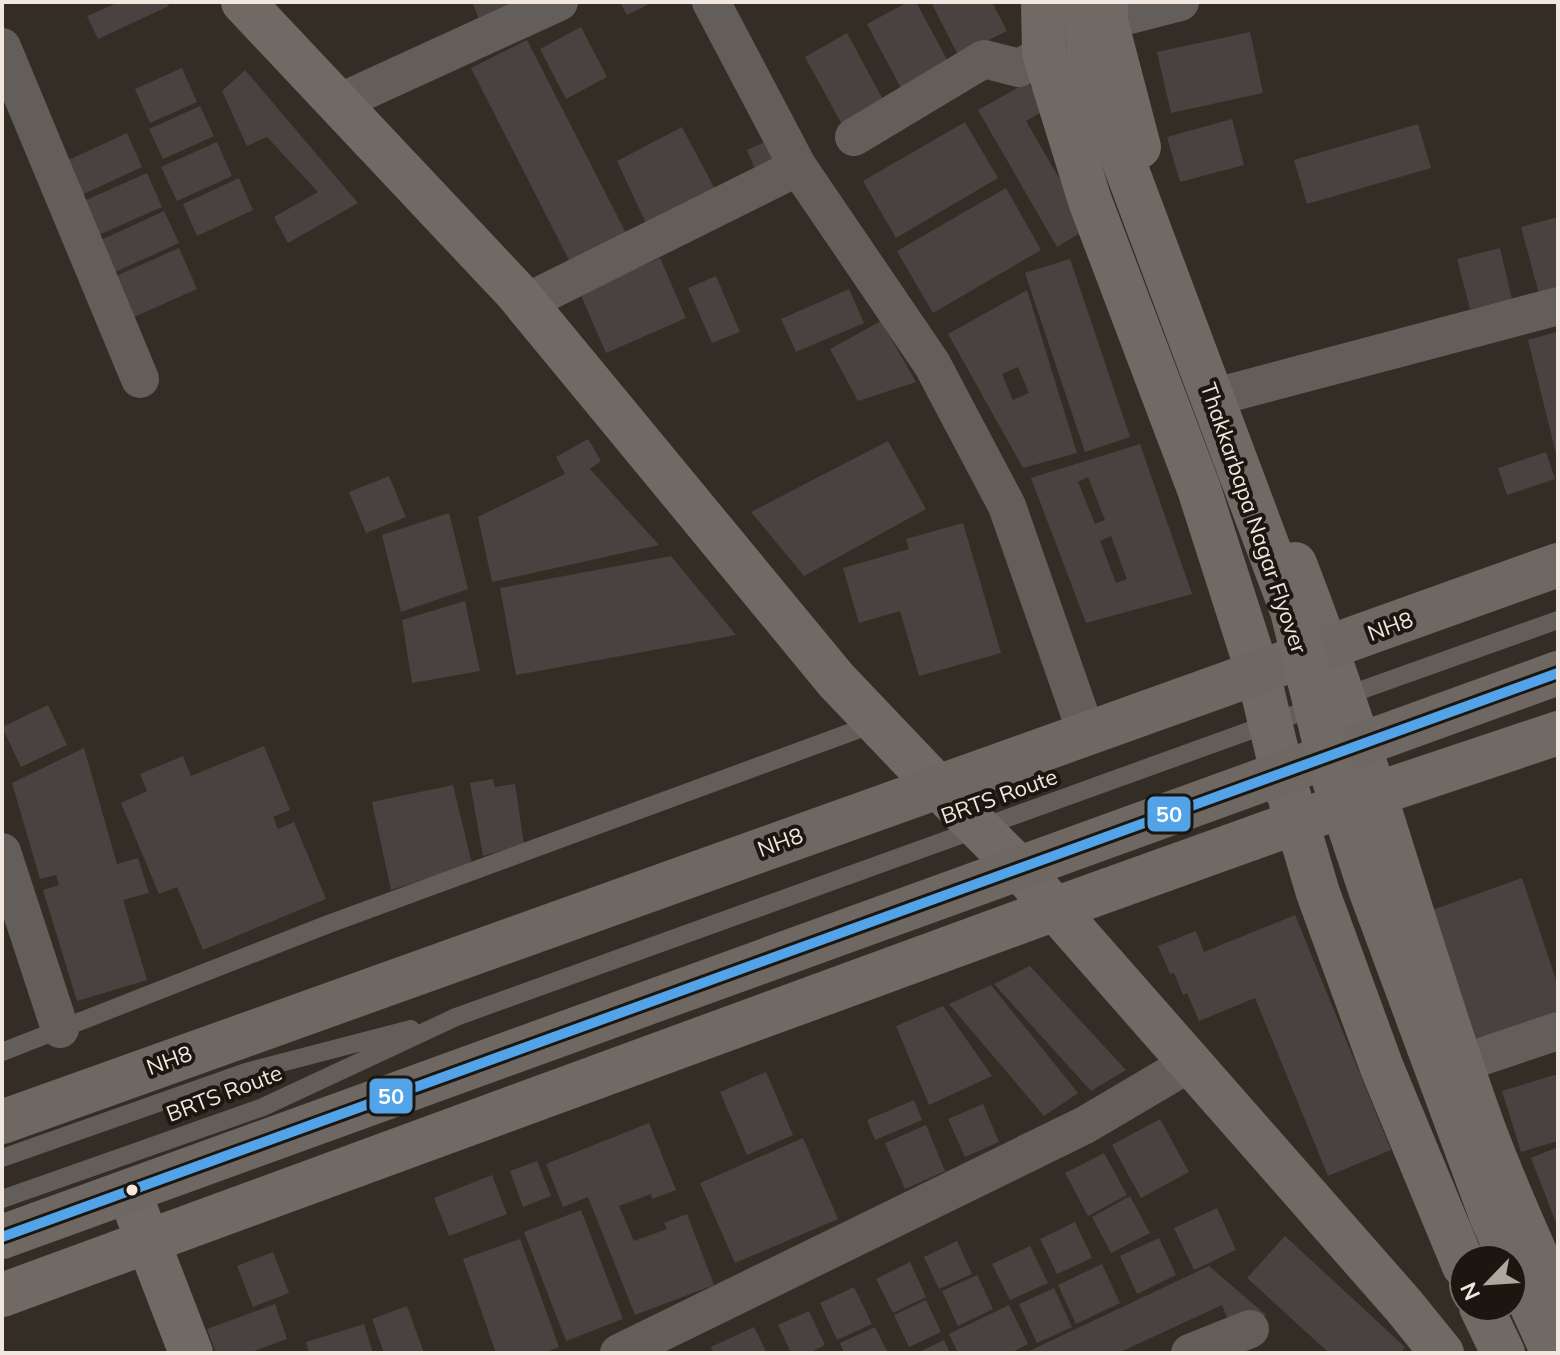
<svg xmlns="http://www.w3.org/2000/svg" width="1560" height="1355" viewBox="0 0 1560 1355" font-family="Mulish,sans-serif">
	<rect width="100%" height="100%" fill="#342d26"/>
	<path fill="#494240" fill-rule="evenodd" d="M119,2H167L169,6L98,39L87,16Z
		M472,2H509L515,16L484,30Z
		M620,2H653L627,15Z
		M908,2H916L950,65L902,90L867,24Z
		M931,2H992L1007,31L958,55Z
		M581,27L607,77L566,99L540,49Z
		M1250,32L1263,93L1171,113L1157,52Z
		M847,33L887,107L845,130L805,57Z
		M527,40L628,237L572,266L471,68Z
		M182,68L197,102L150,123L135,89Z
		M245,70L358,203L288,243L274,217L318,192L267,137L247,146L222,91Z
		M1028,82L1045,110L1026,121L1088,228L1057,247L978,110Z
		M200,106L214,136L163,159L149,129Z
		M1232,119L1244,165L1180,182L1167,137Z
		M965,122L998,178L896,238L863,181Z
		M1418,124L1431,168L1307,204L1294,160Z
		M682,127L719,197L650,232L617,161Z
		M127,133L142,167L77,197L62,163Z
		M774,138L787,169L760,181L747,150Z
		M217,142L232,176L177,201L161,167Z
		M147,173L162,207L92,238L77,204Z
		M239,178L253,210L197,236L183,204Z
		M1006,188L1041,250L933,313L897,251Z
		M164,211L179,243L115,272L101,240Z
		M1558,217V289L1539,294L1521,227Z
		M179,248L197,289L134,317L116,276Z
		M1500,248L1512,299L1470,309L1457,259Z
		M660,258L686,318L606,353L580,293Z
		M1070,259L1130,437L1085,452L1025,273Z
		M716,276L740,332L712,343L688,288Z
		M849,289L864,323L796,352L781,319Z
		M1027,290L1077,453L1023,468L948,334ZM1018,367L1029,393L1013,400L1002,374Z
		M881,321L916,382L858,401L830,349Z
		M1556,332L1558,339L1557,458L1528,340Z
		M588,439L601,461L590,469L659,545L492,582L478,517L565,474L556,457Z
		M888,441L926,509L804,576L751,512Z
		M1140,444L1192,594L1086,623L1031,478ZM1088,477L1105,520L1095,524L1078,482ZM1111,536L1127,579L1116,583L1100,541Z
		M1546,452L1555,479L1507,495L1498,468Z
		M389,476L406,517L366,533L349,492Z
		M449,513L468,589L401,612L382,535Z
		M963,523L1001,653L919,676L900,611L859,623L843,568L909,549L906,539Z
		M671,556L736,635L516,675L500,588Z
		M465,601L480,671L412,683L402,620Z
		M48,705L67,745L21,767L2,727Z
		M264,746L290,810L273,817L278,829L294,822L326,899L203,950L177,887L159,894L121,803L147,791L140,774L183,756L191,776Z
		M84,748L117,864L138,858L149,893L123,900L147,980L77,1001L43,890L59,885L56,875L40,879L12,783Z
		M493,779L495,787L515,784L524,844L483,856L470,783Z
		M453,785L472,864L391,890L372,802Z
		M1522,878L1558,986V1016L1468,1040L1418,915Z
		M1295,915L1391,1150L1328,1176L1255,998L1199,1021L1187,993L1183,995L1174,973L1170,974L1158,946L1196,931L1204,952Z
		M1030,966L1126,1070L1091,1091L994,984Z
		M991,985L1078,1093L1044,1116L949,1004Z
		M943,1006L992,1076L929,1105L896,1026Z
		M766,1072L793,1135L747,1155L720,1092Z
		M1558,1074V1141L1521,1152L1502,1091Z
		M914,1100L922,1120L875,1140L867,1120Z
		M983,1104L999,1142L965,1157L948,1119Z
		M1160,1119L1189,1172L1141,1198L1112,1145Z
		M649,1123L676,1190L652,1199L651,1194L619,1206L634,1241L667,1229L664,1223L687,1214L714,1285L635,1315L588,1197L563,1207L546,1164Z
		M926,1125L945,1171L905,1189L885,1143Z
		M803,1138L838,1219L735,1263L700,1183Z
		M1558,1147V1228L1531,1158Z
		M1104,1153L1127,1195L1088,1216L1065,1173Z
		M537,1161L551,1196L523,1207L510,1171Z
		M492,1175L507,1214L449,1236L434,1198Z
		M1130,1196L1150,1233L1111,1253L1092,1217Z
		M1217,1208L1236,1250L1194,1270L1174,1228Z
		M581,1210L623,1319L566,1341L524,1232Z
		M1075,1222L1092,1258L1057,1274L1040,1239Z
		M1285,1236L1405,1347L1400,1353H1329L1247,1278Z
		M1159,1238L1176,1275L1137,1294L1120,1256Z
		M520,1239L559,1347L543,1353H496L463,1259Z
		M957,1241L972,1274L939,1289L924,1257Z
		M1030,1246L1048,1283L1010,1300L992,1264Z
		M273,1252L289,1293L253,1307L237,1266Z
		M910,1262L926,1297L893,1313L876,1279Z
		M1102,1264L1120,1303L1076,1324L1058,1285Z
		M1209,1266L1266,1315L1232,1329L1222,1305L1118,1353H1025Z
		M977,1275L993,1309L958,1326L942,1291Z
		M854,1287L872,1324L837,1340L820,1303Z
		M1054,1288L1072,1327L1037,1343L1019,1304Z
		M926,1300L941,1332L909,1347L894,1315Z
		M275,1304L287,1339L248,1353H216L207,1329Z
		M1009,1305L1028,1344L1010,1353H958L949,1334Z
		M407,1306L424,1353H384L372,1319Z
		M809,1311L825,1345L809,1353H791L778,1325Z
		M364,1324L373,1353H309L306,1342Z
		M754,1327L767,1353H713L711,1347Z
		M875,1327L888,1353H844L840,1343Z
		M944,1340L950,1353H917Z"/>
	<g fill="none" stroke-linecap="round" stroke-linejoin="round">
		<path stroke="#645e5a" stroke-width="18" d="M1342,697L1558,620
			M2,1052L326,925L876,723
			M2,1158L246,1072L411,1029
			M2,1199L263,1107L456,1017L1318,706"/>
		<path stroke="#645e5a" stroke-width="38" d="M711,2L798,167L932,364L1007,506L1086,732
			M2,47L140,379
			M338,103L559,2
			M854,137L984,59L1019,68L1106,21L1180,2
			M525,303L798,167
			M1230,393L1558,306
			M2,852L60,1029
			M1462,1063L1558,1031
			M619,1353L1085,1125L1190,1063
			M1190,1353L1250,1329"/>
		<path stroke="#706964" stroke-width="44" d="M243,2L516,292L836,680L937,786L1020,869L1404,1306L1442,1353
			M1043,2L1044,53L1090,201L1199,489L1258,673L1282,772L1318,893L1382,1068L1464,1266
			M1106,2V21L1139,147
			M1295,564C1366,746 1415,937 1481,1121C1503,1183 1532,1244 1558,1305
			M137,1213L191,1353
			M1518,1276L1553,1353
			M2,1295L1055,909L1373,795L1558,733
			M1481,1307L1503,1353"/>
		<path stroke="#6f6862" stroke-width="44" d="M2,1122L1558,565
			M2,1237L1558,673"/>
		<path stroke="#706964" stroke-width="44" d="M1086,2L1089,52L1121,154L1292,611L1333,777L1370,889L1492,1218L1510,1259"/>
		<defs>
			<path id="bus-1" d="M2,1237L1558,673"/>
		</defs>
		<use href="#bus-1" stroke="#1c1610" stroke-width="16"/>
		<use href="#bus-1" stroke="#53a3e8" stroke-width="10"/>
	</g>
	<circle fill="#f1e7df" stroke="#1c1610" stroke-width="3" cx="132" cy="1190" r="7"/>
	<g text-anchor="middle" stroke-width="8" stroke-linejoin="round" paint-order="stroke">
		<g font-size="22" fill="#f1e7df" stroke="#1c1610">
			<text transform="translate(1254 518) rotate(71)" y="8">Thakkarbapa Nagar Flyover</text>
			<text transform="translate(1390 626) rotate(-20)" y="8">NH8</text>
			<text transform="translate(999 796) rotate(-20)" y="8">BRTS Route</text>
			<text transform="translate(780 842) rotate(-20)" y="8">NH8</text>
			<text transform="translate(169 1060) rotate(-20)" y="8">NH8</text>
			<text transform="translate(224 1093) rotate(-21)" y="8">BRTS Route</text>
		</g>
	</g>
	<g stroke="#1c1610" stroke-width="3">
		<rect x="1146" y="795" width="46" height="38" rx="8" fill="#53a3e8"/>
		<rect x="368" y="1077" width="46" height="38" rx="8" fill="#53a3e8"/>
	</g>
	<g font-size="22" text-anchor="middle" font-weight="bold" fill="#fff">
		<text x="1169" y="822">50</text>
		<text x="391" y="1104">50</text>
	</g>
	<rect width="1560" height="1355" fill="none" stroke="#f1e7df" stroke-width="8"/>
	<g transform="translate(1488 1283) rotate(245)"><circle r="38" fill="#1c1610" stroke="#716a63" stroke-width="2"/>
	<path d="M0-6L14 30L0 20L-14 30Z" fill="#afa69e"/>
	<text y="-12" font-size="22" font-weight="bold" text-anchor="middle" fill="#f1e7df">N</text>
	</g>
</svg>
